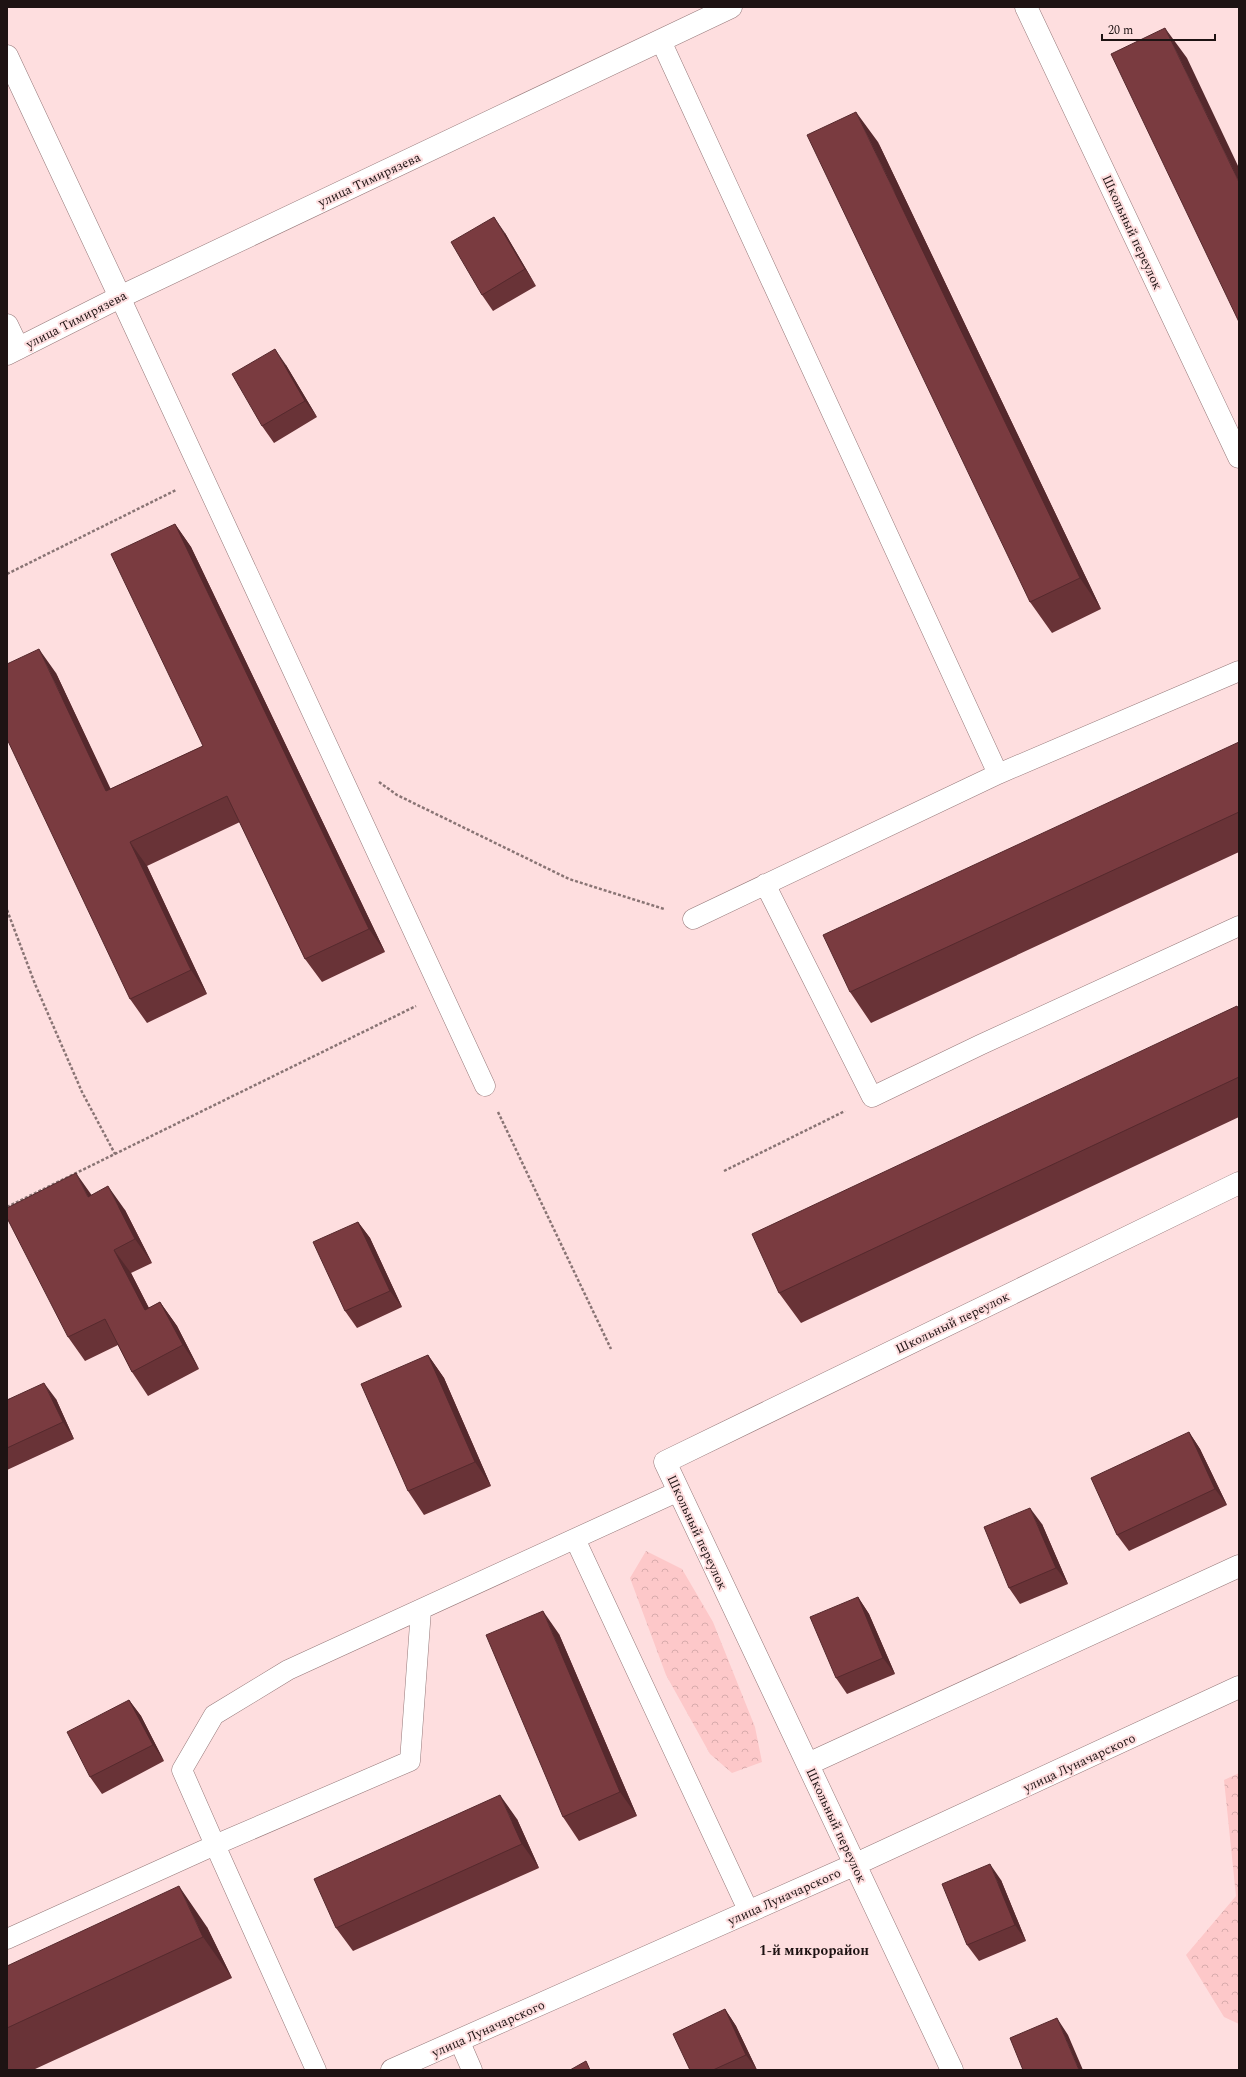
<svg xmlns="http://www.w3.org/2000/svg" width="1246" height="2077" viewBox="0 0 1246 2077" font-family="Spectral,serif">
	<defs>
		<pattern id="forest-crowns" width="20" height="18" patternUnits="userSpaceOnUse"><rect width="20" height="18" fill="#fdc8c9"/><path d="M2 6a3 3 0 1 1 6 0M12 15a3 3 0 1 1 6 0" fill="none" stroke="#d8abac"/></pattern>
	</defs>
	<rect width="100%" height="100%" fill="#fededf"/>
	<path fill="url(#forest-crowns)" d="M646,1551L682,1569L713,1622L755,1727L762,1762L732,1773L710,1754L666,1675L630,1578Z
		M1239,1773V2024L1224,2017L1186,1955L1236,1896L1224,1780Z"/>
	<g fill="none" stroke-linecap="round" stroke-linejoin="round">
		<defs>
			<path id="service" d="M661,41L998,774
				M120,297L485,1086
				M765,884L872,1097L980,1045L1239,926
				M693,919L998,774L1239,671
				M575,1539L749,1912
				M421,1610L410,1761L215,1845L182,1770L214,1715L288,1670L679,1491
				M7,1939L215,1845L316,2070
				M459,2040L472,2070"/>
			<path id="minor" d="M1026,7L1239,457
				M7,56L120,297
				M7,325L18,348
				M808,1764L1239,1566
				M392,2070L856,1864L1239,1687
				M952,2070L665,1462L1239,1183"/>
			<path id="tertiary" d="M7,354L120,297L731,7"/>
		</defs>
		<use href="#service" stroke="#957879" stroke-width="21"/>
		<use href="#minor" stroke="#957879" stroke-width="23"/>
		<use href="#tertiary" stroke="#957879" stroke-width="23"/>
		<path stroke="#897474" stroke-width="2.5" stroke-dasharray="3 2" stroke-linecap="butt" d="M7,574L176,490
			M379,782L397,795L569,879L664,909
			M7,910L35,984L82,1092L115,1154
			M498,1112L611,1349
			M724,1171L845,1111
			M7,1207L416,1006"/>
		<use href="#service" stroke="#fff" stroke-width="20"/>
		<use href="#minor" stroke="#fff" stroke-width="22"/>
		<use href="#tertiary" stroke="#fff" stroke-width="22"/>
	</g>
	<path fill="#693337" d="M878,142L1101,609L1052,633L1030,602Z
		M505,233L536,286L493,311L482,295Z
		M286,365L317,417L274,443L262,426Z
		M175,524L191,547L385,952L322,982L305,959L240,822L147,866L207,994L147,1023L130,999L56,673L110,789L203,746Z
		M1239,742V852L871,1023L850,992Z
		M1239,1009V1117L801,1323L779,1293Z
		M91,1195L125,1210L152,1263L131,1273L149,1308L160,1302L177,1326L199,1369L148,1396L132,1372L118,1345L85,1361L68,1337Z
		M358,1222L370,1238L402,1307L357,1328L345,1311Z
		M428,1355L444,1378L491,1486L424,1515L408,1491Z
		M56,1399L74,1439L7,1470V1400Z
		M1189,1432L1200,1449L1227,1505L1129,1551L1117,1535Z
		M1042,1524L1068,1584L1020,1604L1009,1588Z
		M858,1597L869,1614L895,1674L847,1694L836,1678Z
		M559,1634L637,1816L579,1841L563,1817Z
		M129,1700L141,1716L164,1761L102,1794L90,1777Z
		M517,1819L539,1868L353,1951L336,1928Z
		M1001,1880L1026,1941L979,1961L967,1945Z
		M207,1927L232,1978L33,2070H7V1966Z
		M725,2009L736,2026L757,2070H690Z"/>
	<path fill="#55292d" d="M1165,28L1187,58L1239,168V182Z
		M856,112L878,142L1101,609L1080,578Z
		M494,217L505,233L536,286L525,269Z
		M275,349L286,365L317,417L305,401Z
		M175,524L191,547L385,952L369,929Z
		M39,649L56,673L123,815L106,791Z
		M130,842L147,866L207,994L191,970Z
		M76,1173L93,1197H88Z
		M108,1186L125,1210L152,1263L135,1239Z
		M358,1222L370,1238L402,1307L390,1291Z
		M114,1250L131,1273L162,1334L145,1310Z
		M160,1302L177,1326L199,1369L183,1345Z
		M428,1355L444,1378L491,1486L475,1462Z
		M44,1383L56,1399L74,1439L63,1422Z
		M1189,1432L1200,1449L1227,1505L1215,1489Z
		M1030,1508L1042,1524L1068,1584L1056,1568Z
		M858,1597L869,1614L895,1674L883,1658Z
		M543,1611L559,1634L637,1816L620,1792Z
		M129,1700L141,1716L164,1761L153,1745Z
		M500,1795L517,1819L539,1868L522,1844Z
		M990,1864L1001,1880L1026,1941L1015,1925Z
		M179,1886L207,1927L232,1978L203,1937Z
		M725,2009L736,2026L757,2070L746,2055Z
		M1057,2018L1068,2035L1083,2070H1079Z"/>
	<path fill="#7a3b40" stroke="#55292d" d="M1165,28L1239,182V322L1111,54Z
		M856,112L1080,578L1030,602L807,135Z
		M494,217L525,269L482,295L451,242Z
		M275,349L305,401L262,426L232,374Z
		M175,524L369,929L305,959L227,796L130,842L191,970L130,999L7,739V664L39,649L106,791L203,746L111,554Z
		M1239,742V812L850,992L823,935Z
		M1237,1006L1239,1010V1077L779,1293L752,1234Z
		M76,1173L88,1197L108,1186L135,1239L114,1250L145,1310L160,1302L183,1345L132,1372L105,1319L68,1337L7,1218V1208Z
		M358,1222L390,1291L345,1311L313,1242Z
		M428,1355L475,1462L408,1491L361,1384Z
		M44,1383L63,1422L7,1448V1400Z
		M1189,1432L1215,1489L1117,1535L1091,1478Z
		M1030,1508L1056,1568L1009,1588L984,1527Z
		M858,1597L883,1658L836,1678L810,1617Z
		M543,1611L620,1792L563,1817L486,1635Z
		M129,1700L153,1745L90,1777L67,1732Z
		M500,1795L522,1844L336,1928L314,1879Z
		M990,1864L1015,1925L967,1945L942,1884Z
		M179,1886L203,1937L7,2028V1966Z
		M725,2009L746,2055L713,2070H690L673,2034Z
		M1057,2018L1079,2070H1023L1010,2038Z
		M586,2061L590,2070H570Z"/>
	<g text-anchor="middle" stroke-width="4" stroke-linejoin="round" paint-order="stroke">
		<g font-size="13" fill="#1e1313" stroke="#fededf">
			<text transform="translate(369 179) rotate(-25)" y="5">улица Тимирязева</text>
			<text transform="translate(1133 232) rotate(65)" y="5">Школьный переулок</text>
			<text transform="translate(76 319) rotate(-27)" y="5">улица Тимирязева</text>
			<text transform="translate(952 1322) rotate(-26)" y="5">Школьный переулок</text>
			<text transform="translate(698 1532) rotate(65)" y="5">Школьный переулок</text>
			<text transform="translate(1079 1762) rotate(-25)" y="5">улица Луначарского</text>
			<text transform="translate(837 1825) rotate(65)" y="5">Школьный переулок</text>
			<text transform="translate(784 1896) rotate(-24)" y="5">улица Луначарского</text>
			<text transform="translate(488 2028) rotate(-24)" y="5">улица Луначарского</text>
		</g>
		<g font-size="14" font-weight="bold" fill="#1e1313" stroke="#fededf">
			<text x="814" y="1955">1-й микрорайон</text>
		</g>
	</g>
	<rect width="1246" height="2077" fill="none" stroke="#1e1313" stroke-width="16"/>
	<path d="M1102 34v6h113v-6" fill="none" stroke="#1e1313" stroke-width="2"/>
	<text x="1108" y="34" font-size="12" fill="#1e1313" stroke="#fededf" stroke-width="3" paint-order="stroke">20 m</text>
</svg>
